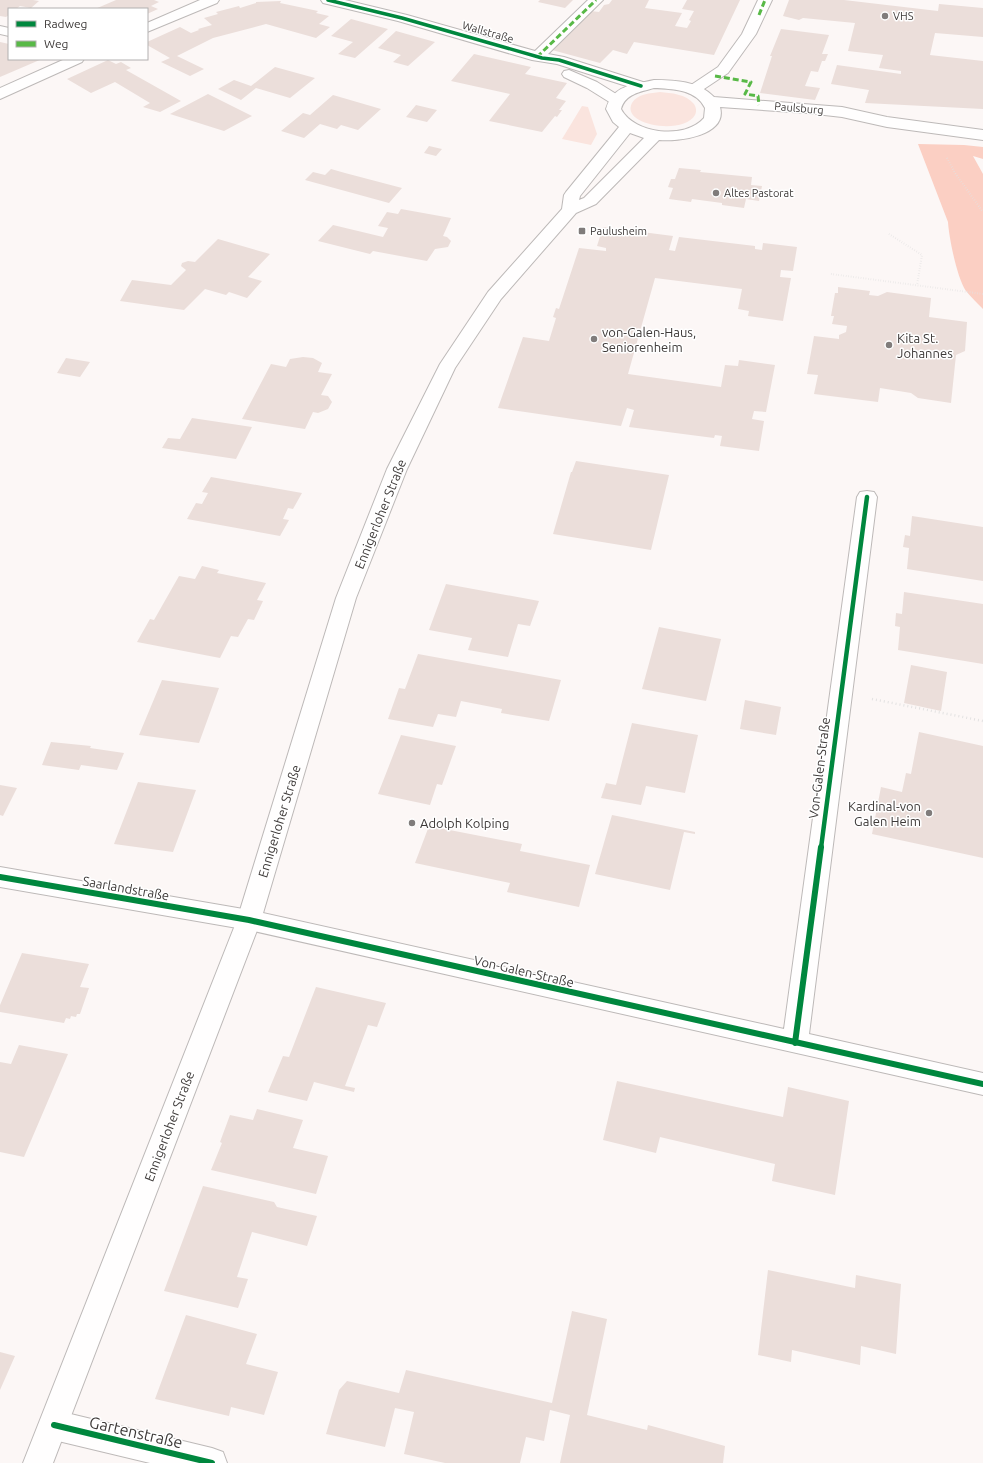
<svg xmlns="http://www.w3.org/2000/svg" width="983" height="1463" viewBox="0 0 983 1463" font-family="Ubuntu,sans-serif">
	<rect width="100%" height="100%" fill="#fcf7f6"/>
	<path fill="#fae4de" d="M660,92C671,93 686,94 694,104C696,107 697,111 695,115C683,136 620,125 632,103C637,94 651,93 660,92Z
		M582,106L588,107L597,134L591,145L562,139Z"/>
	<path fill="#fbcfc3" d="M918,144L964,145L983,147V159L973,156L983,174V309C977,303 971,297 966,291C957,278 949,238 948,222Z"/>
	<path fill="#ebdeda" d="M0,0H33L39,1L31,8L20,6L16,9H9V15L6,17L0,16Z
		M116,0H154L159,2L151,6L158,9L147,14V9H95Z
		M540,0H573L565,8L538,2Z
		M612,0H649L645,8L682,13L675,26L687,28L691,21L689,20L694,11L682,9L687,0H740L714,55L634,42L627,54L613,50L600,63L552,50L591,11L599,12L604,5L609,4Z
		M789,0H844L938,11L939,4L983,8V37L935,33L930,55L983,61V109L865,103L869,90L831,84L837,65L901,74V71L879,68L883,55L848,51L855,23L803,18L799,20L783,16Z
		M281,1L280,3L318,11L316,13L329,16L319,24L330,27L316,38L266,24L213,38L177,56L204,69L190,76L161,62L170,58L147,45V42L180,27L191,33L199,30L198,29L212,25L204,18L218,14L216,12L239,6L240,8L256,3V2Z
		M351,19L388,29L355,58L338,54L353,42L331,36Z
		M781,29L829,35L822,54H828L825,61H822L818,72L811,71L805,86L820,88L815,100L760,93L772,56H770Z
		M396,31L435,42L408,66L393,62L401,55L378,48Z
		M0,42L9,44V59H42L0,77Z
		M474,54L531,67L525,74L567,83L556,98L566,101L559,110H562L557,117L555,116L542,132L489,121L510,94L451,81Z
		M108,60L116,64L121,62L131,68L126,70L181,101L160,112L143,107L150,103L115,82L91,93L67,79Z
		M275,67L315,78L290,98L256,88L241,100L218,89L234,80L251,86Z
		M208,94L252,116L224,131L170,114Z
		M333,95L381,109L358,130L341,125L337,129L320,124L304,138L281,131L303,113L310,115Z
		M416,105L437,110L427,122L406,117Z
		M429,146L442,149L436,156L424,153Z
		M679,168L701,170L700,172L752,177L751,185L762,186L759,201L746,199L744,208L722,205V203L692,199L691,202L669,199L673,188L668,187L671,179H675Z
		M331,169L345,173L402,188L389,203L305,180L313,172L325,175Z
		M401,209L451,218L443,236L447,237L451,241L448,247L435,249L427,261L373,251L370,254L318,241L333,225L383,237L388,228L378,226L387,212L398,214Z
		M603,227L673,236L669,250L675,251L679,237L755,246V249L762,250L763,243L797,247L793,271L781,270L780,277L791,278L783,321L748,316L749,311L738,309L742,289L655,278L628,374L721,387L725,365L738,366L739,360L775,365L766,412L754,411L752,419L764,421L759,451L720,446L722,436L715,435L714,438L629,427L634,410L627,408L621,426L498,408L523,337L549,341L556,318L553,317L556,308L559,309L579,248L606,251V248L597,246Z
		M218,239L270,254L248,277L262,281L247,298L229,292L226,295L205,289L184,310L120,301L132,280L171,285L186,270L181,266L182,263L188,261L195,262Z
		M838,287L870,291L869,295L878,296L887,292L931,298L929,317L967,322L965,351L956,355L951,403L918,398L911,393L880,388L878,402L814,394L818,375L807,374L814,336L839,339V335L846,332L847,326L832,324L834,316H831L835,293H838Z
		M303,357L313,358L322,363L318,372L332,374L321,395L328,396L332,402L328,409L318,413L313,412L305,429L242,419L271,364L286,367L290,359Z
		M66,358L90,362L80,377L57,373Z
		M192,418L252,427L236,459L162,448L168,438L180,439Z
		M576,461L669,475L651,550L553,534L571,472H572Z
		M211,477L302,493L293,509L288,508L283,519L289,520L280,536L187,519L196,503L202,504L208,493L202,492Z
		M912,516L983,527V581L907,569L909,548L903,547L905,535L910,536Z
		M202,566L219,570L217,573L266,583L257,600L263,601L254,620L248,619L238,637L231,636L220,658L137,642L150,619L154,620L179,576L195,579Z
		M446,584L539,601L530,626L518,624L508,657L468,650L472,638L429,630Z
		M904,592L983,604V664L898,650L900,627L895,626L896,613L902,614Z
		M659,627L721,639L706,701L642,689Z
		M418,654L561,680L549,721L501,713L502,709L461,701L456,717L438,714L433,727L388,719L399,688L405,689Z
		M911,665L947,672L941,711L904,703Z
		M162,680L219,688L199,743L139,735Z
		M745,700L781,707L776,735L740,729Z
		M632,723L698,735L685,793L646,786L641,805L601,798L606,783L616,785Z
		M919,732L983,746V858L872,834L881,787L902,792L906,773L911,774Z
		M401,735L456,746L442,785L437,784L430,805L378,794Z
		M51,742L91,746L90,748L124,753L117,770L81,765L79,770L42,765Z
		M138,782L196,790L173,852L114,844Z
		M0,785L17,788L3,816L0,815Z
		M612,815L695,832V834L684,832L670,890L595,874Z
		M429,826L522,844L520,851L590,865L579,907L507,892L510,883L415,863Z
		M22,953L89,964L80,987L89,988L80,1014H77L76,1017L71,1016L70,1019L66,1018L64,1023L0,1012V1005Z
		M316,987L386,1003L377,1027L368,1025L345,1086L355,1088L354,1092L314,1082L307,1101L268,1092L283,1056L289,1057Z
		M19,1045L68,1054L24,1157L0,1152V1062L11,1064Z
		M617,1081L783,1117L788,1087L849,1101L835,1195L772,1181L775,1164L660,1137L656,1153L603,1140Z
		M257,1109L303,1120L293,1148L328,1156L316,1194L211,1170L222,1143L220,1142L230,1115L253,1120Z
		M203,1186L274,1202L277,1207L317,1216L307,1246L252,1232L237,1277L248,1279L238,1308L164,1291Z
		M768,1270L855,1288L856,1275L901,1284L896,1354L861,1346L860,1365L792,1350L791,1362L758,1355Z
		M572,1311L607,1319L587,1415L647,1430L648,1425L725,1446L723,1463H560L570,1415L550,1410L544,1441L526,1437L520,1463H445L404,1454L414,1412L395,1408L385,1447L326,1434L339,1390L347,1381L399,1393L406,1370L552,1403Z
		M186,1315L257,1334L246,1364L278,1372L264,1415L231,1407L229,1416L155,1399Z
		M0,1352L15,1356L0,1390Z"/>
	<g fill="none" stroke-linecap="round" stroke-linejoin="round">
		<defs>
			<path id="street" d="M200,0H219L217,3L147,32V23Z
				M321,0H345L407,15L535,51L588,0H603L548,54L564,57L646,83L648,86L646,89L641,90L636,89L557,64L532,60L398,21L323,3Z
				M758,0H772L756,34L728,73L698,93L693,94L688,93L686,90L688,87L718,67L742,34Z
				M0,26L9,28V36L0,34Z
				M65,59H84L82,62L0,99V88Z
				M569,70L597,82L621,97L624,100L621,103L616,105L611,103L587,88L564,77L562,74L564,71Z
				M867,491L874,492L877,497L809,1034L983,1073V1095L249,930L0,887V867L249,910L784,1029L857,497L860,492Z
				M54,1410L212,1448L223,1452L227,1463H150L54,1440L44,1435L39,1425L44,1415Z"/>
			<path id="secondary" d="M654,80C674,80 699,81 714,97L842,107L887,117L983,130V140L887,127L842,117L807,113L720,107C728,136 678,142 659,140L596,204L576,213L501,299L455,368L407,469L356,598L261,920L53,1463H23L237,920L336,598L387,469L440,364L488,292L562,209L564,195L566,192L619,127L613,122L606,109C613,85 632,85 654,80ZM654,88C672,89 696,89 705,108L704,118C685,140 634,134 621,109C625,94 640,92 654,88ZM630,133L644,138L584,198L579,200L580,196Z"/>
		</defs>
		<use href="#street" stroke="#bdb9b8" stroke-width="2"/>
		<use href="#secondary" stroke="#bdb9b8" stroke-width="2"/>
		<path stroke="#e3e2e2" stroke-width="2" stroke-dasharray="0.5 2" stroke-linecap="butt" d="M947,158L955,173L983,212
			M889,234L922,255L917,285
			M831,274L983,294"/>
		<path stroke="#e3e2e2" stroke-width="2.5" stroke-dasharray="1 3" stroke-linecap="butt" d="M872,699L983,721"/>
		<use href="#street" fill="#fffefe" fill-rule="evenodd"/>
		<use href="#secondary" fill="#fffefe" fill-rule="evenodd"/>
		<path stroke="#58b947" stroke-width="3" stroke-dasharray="6 3" stroke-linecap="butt" d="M759,15L765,0
			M537,57L596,0
			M715,76L751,82L745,94L758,96L759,105"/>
		<defs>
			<path id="cycleway-far2" d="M328,0L402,18L542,58L559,60L641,86"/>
			<path id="cycleway-far1" d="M821,848L867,497"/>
			<path id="cycleway" d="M0,877L249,920L983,1084
				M795,1043L821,847
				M54,1425L212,1463"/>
		</defs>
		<use href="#cycleway-far2" stroke="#fff" stroke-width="5.5"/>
		<use href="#cycleway-far1" stroke="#fff" stroke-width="7"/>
		<use href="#cycleway" stroke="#fff" stroke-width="8"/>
		<use href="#cycleway-far2" stroke="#00873e" stroke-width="3.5"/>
		<use href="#cycleway-far1" stroke="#00873e" stroke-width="4.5"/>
		<use href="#cycleway" stroke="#00873e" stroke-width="6"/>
	</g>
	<g fill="#807c7b" stroke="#fff" stroke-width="1.5">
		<circle cx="885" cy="16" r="4"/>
		<circle cx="716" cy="193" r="4"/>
		<rect x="578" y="227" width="8" height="8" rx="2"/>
		<circle cx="594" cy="339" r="4"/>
		<circle cx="889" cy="345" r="4"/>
		<circle cx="929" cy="813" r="4"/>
		<circle cx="412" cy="823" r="4"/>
	</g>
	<g text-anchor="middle" stroke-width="3" stroke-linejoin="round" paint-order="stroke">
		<g font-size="11" fill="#3e3a39" stroke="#fff" text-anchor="start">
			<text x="893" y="20">VHS</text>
			<text x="724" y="197">Altes Pastorat</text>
			<text x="590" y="235">Paulusheim</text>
		</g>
		<g font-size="11" fill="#3e3a39" stroke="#fff">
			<text transform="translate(488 32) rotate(16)" y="4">Wallstraße</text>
			<text transform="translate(799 108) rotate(5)" y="4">Paulsburg</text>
		</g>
		<g font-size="13" fill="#3e3a39" stroke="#fff" text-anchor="start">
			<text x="602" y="337">von-Galen-Haus,<tspan x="602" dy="15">Seniorenheim</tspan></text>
			<text x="897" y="343">Kita St.<tspan x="897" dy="15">Johannes</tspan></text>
			<text x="921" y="811" text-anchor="end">Kardinal-von<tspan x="921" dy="15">Galen Heim</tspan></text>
			<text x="420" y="828">Adolph Kolping</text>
		</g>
		<g font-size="13" fill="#3e3a39" stroke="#fff">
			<text transform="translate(380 514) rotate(-68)" y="5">Ennigerloher Straße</text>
			<text transform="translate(819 768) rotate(-83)" y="5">Von-Galen-Straße</text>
			<text transform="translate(279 821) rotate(-73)" y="5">Ennigerloher Straße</text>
			<text transform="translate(126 888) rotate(10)" y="5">Saarlandstraße</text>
			<text transform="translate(524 971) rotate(13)" y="5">Von-Galen-Straße</text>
			<text transform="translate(169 1126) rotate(-69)" y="5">Ennigerloher Straße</text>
		</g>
		<g font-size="16" fill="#3e3a39" stroke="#fff">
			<text transform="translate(136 1432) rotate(13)" y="6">Gartenstraße</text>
		</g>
	</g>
	<rect x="8" y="8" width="140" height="52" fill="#ffffff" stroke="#b2b0b0"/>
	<rect x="16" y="21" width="20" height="6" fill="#00873e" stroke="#b2b0b0"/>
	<text x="44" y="28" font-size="12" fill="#3e3a39">Radweg</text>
	<rect x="16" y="41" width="20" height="6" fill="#58b947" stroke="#b2b0b0"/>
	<text x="44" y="48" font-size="12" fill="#3e3a39">Weg</text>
</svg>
